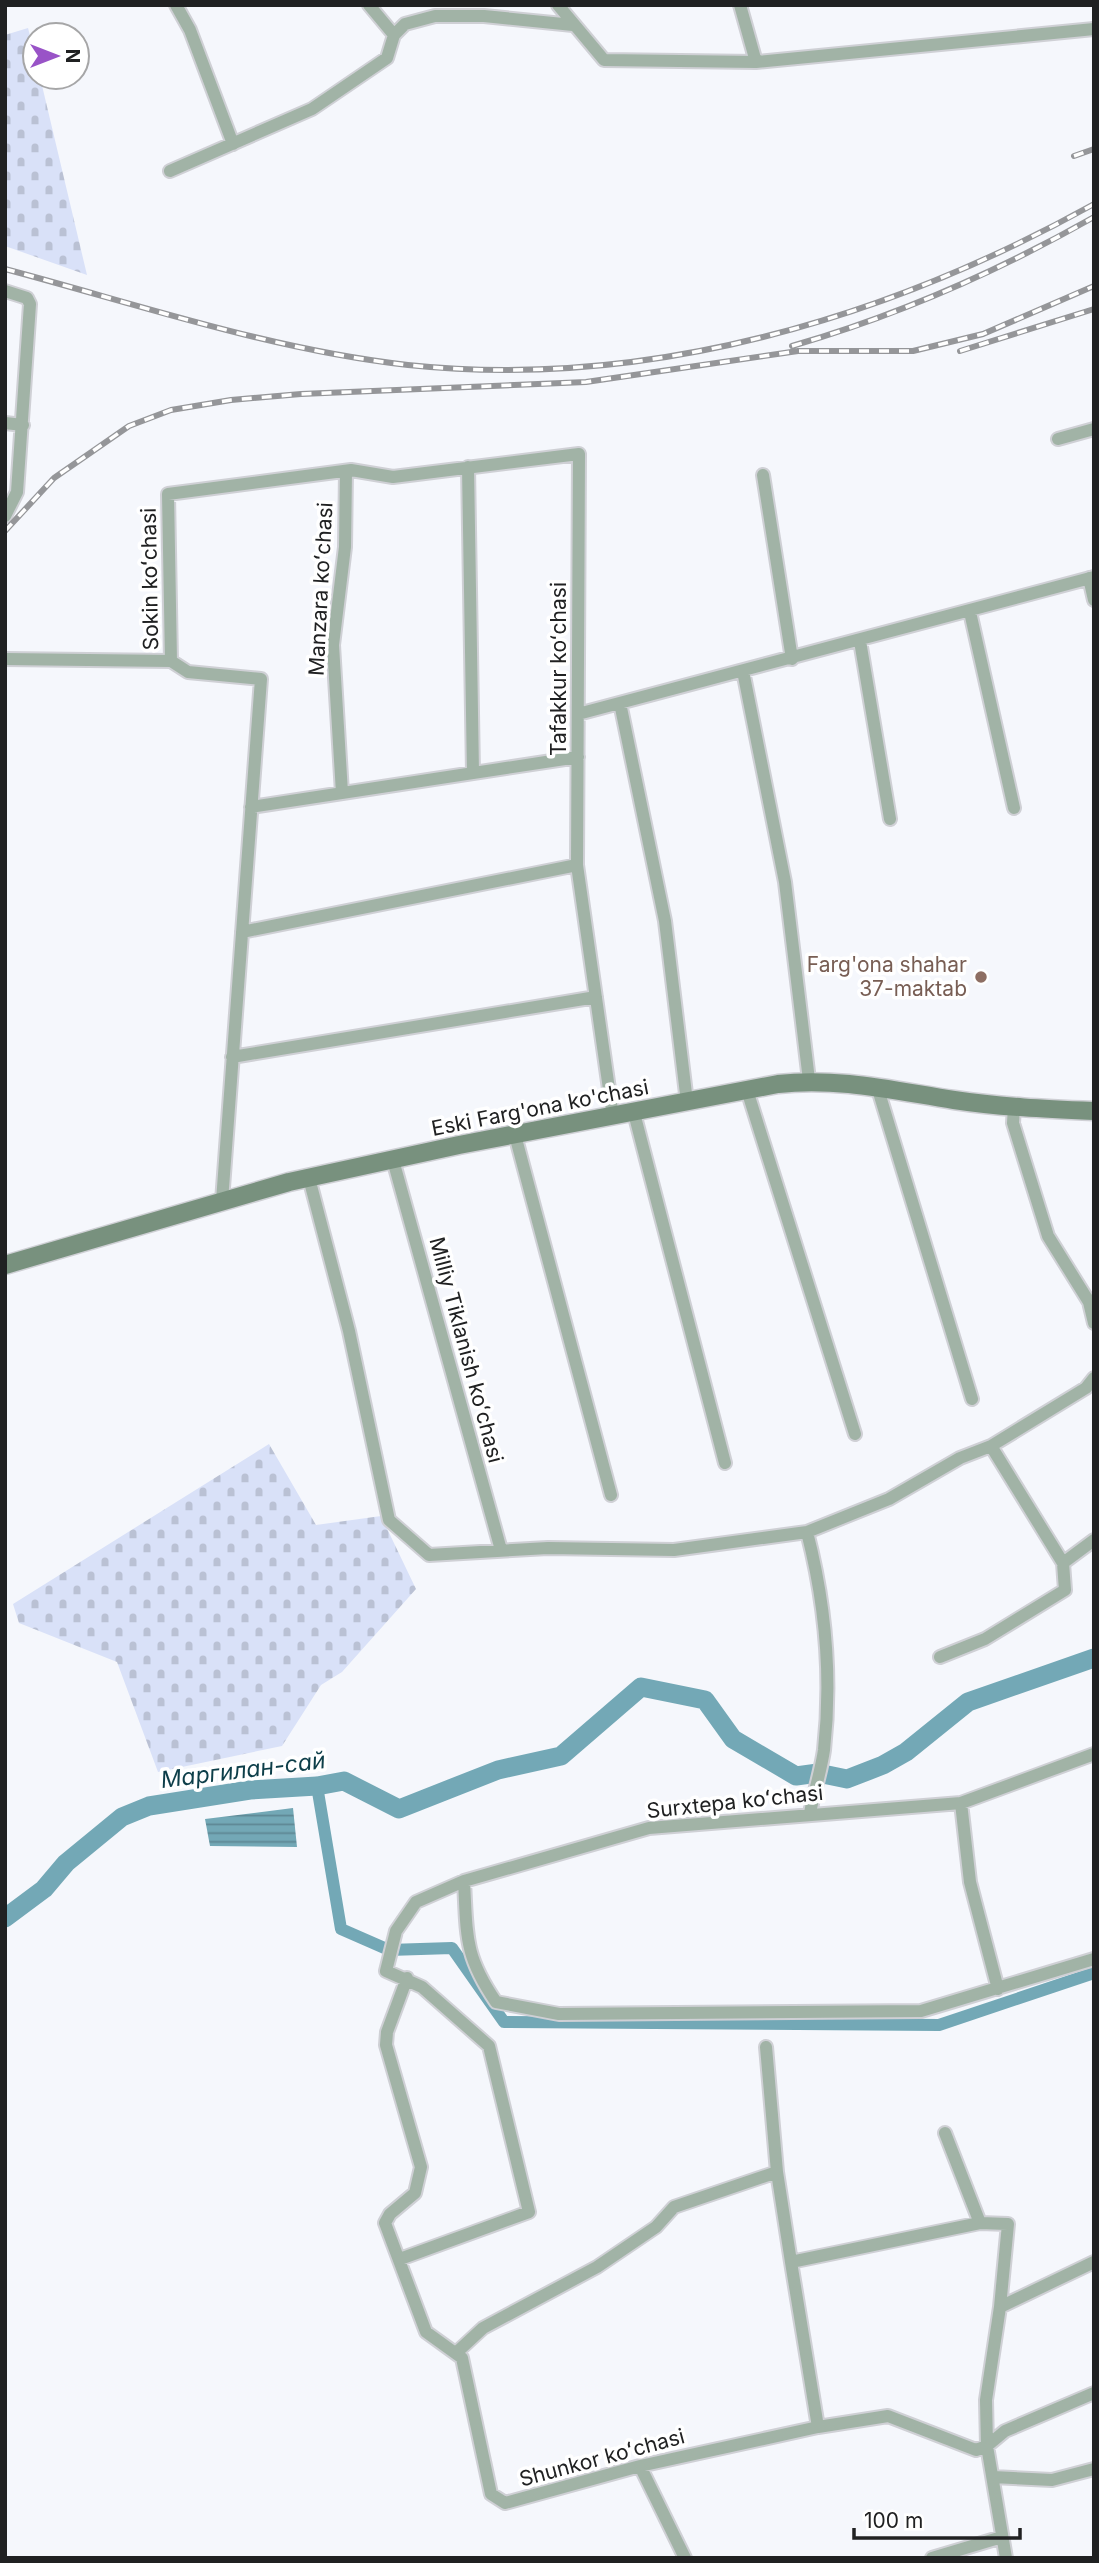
<svg xmlns="http://www.w3.org/2000/svg" width="1099" height="2563" viewBox="0 0 1099 2563" font-family="Inter,sans-serif">
	<defs>
		<pattern id="cemetery-stones" width="16" height="16" patternUnits="userSpaceOnUse" patternTransform="scale(1.75)"><rect width="16" height="16" fill="#d9e1f8"/><path d="M2 7V4a2 2 0 0 1 4 0v3zM10 15v-3a2 2 0 0 1 4 0v3z" fill="#bac1d4"/></pattern>
		<pattern id="water-rules" width="6" height="5" patternUnits="userSpaceOnUse" patternTransform="scale(1.75)"><rect width="6" height="5" fill="#73a8b6"/><path d="M0 2.5h6" fill="none" stroke="#5e8894"/></pattern>
	</defs>
	<rect width="100%" height="100%" fill="#f5f7fc"/>
	<path fill="url(#cemetery-stones)" d="M28,28L35,55V77H40L87,275L5,246V35Z
		M269,1444L316,1525L381,1516L416,1589L342,1672L321,1685L282,1746L158,1772L117,1662L19,1623L13,1604Z"/>
	<path fill="url(#water-rules)" d="M293,1808L297,1847L210,1846L205,1819Z"/>
	<g fill="none" stroke-linecap="round" stroke-linejoin="round">
		<path stroke="#73a8b6" stroke-width="12" d="M317,1786L341,1929L389,1950L452,1948L504,2022L939,2025L1094,1973"/>
		<path stroke="#73a8b6" stroke-width="19" d="M5,1918L44,1889L66,1863L122,1817L149,1806L250,1790L317,1786L344,1781L399,1809L498,1770L561,1756L641,1687L705,1700L733,1739L796,1776L818,1773L847,1779L883,1765L906,1752L968,1702L1094,1658"/>
		<defs>
			<path id="minor" d="M176,5L190,30L233,144
				M369,5L394,35
				M558,5L604,60L756,62L1094,29
				M740,5L756,62
				M170,171L312,109L387,58L394,35L405,24L435,16H484L573,25
				M5,291L27,298L30,304L17,492L5,516
				M5,423L23,425
				M1058,439L1094,429
				M468,467L473,773
				M763,475L792,659
				M1089,578L1094,600
				M970,612L1014,808
				M860,641L890,819
				M5,659L171,661
				M743,671L785,882L809,1080
				M620,703L665,921L687,1102
				M578,714L1094,577
				M342,793L333,645L345,547L346,471
				M251,807L578,757
				M242,932L577,865
				M232,1057L596,997
				M877,1086L972,1399
				M747,1090L855,1434
				M1014,1107L1013,1123L1048,1236L1089,1302L1094,1300
				M634,1113L725,1463
				M515,1135L611,1495
				M393,1160L501,1550
				M309,1178L349,1331L389,1520L429,1555L548,1548L674,1550L807,1532L889,1499L960,1458L991,1446
				M222,1201L261,679L188,672L171,661L168,494L351,470L393,477L579,454L577,865L613,1117
				M1089,1302L1094,1323
				M807,1532C825,1602 832,1678 824,1750C821,1771 814,1792 810,1813
				M1063,1563L1094,1540
				M940,1657L985,1639L1065,1590L1063,1563L991,1446L1086,1388L1094,1378
				M961,1803L970,1882L998,1989
				M464,1881C467,1936 464,1955 496,2002L559,2014L921,2011L1094,1959
				M407,1978L387,2032L386,2045L421,2167L415,2193L390,2214L385,2223L426,2332L462,2358L491,2494L505,2503L640,2466L818,2427L888,2416L976,2450L987,2446L1005,2431L1094,2393
				M766,2047L777,2172L791,2262L980,2223
				M945,2133L980,2223L1008,2224L1000,2307
				M400,2259L529,2212L489,2046L422,1987L386,1971L396,1931L416,1902L464,1881L649,1828L961,1803L1094,1754
				M791,2262L818,2427
				M456,2353L483,2328L597,2267L656,2227L674,2207L777,2172
				M640,2466L685,2558
				M993,2477L1052,2480L1094,2469
				M932,2558L1002,2537
				M1006,2558L987,2446L986,2400L1000,2307L1094,2262"/>
			<path id="secondary" d="M5,1265L289,1182L459,1145L778,1084C838,1077 895,1091 954,1100C1000,1107 1047,1109 1094,1111"/>
		</defs>
		<use href="#minor" stroke="#cfd0d5" stroke-width="16"/>
		<use href="#secondary" stroke="#cfd0d5" stroke-width="21"/>
		<use href="#minor" stroke="#a1b3a6" stroke-width="12"/>
		<use href="#secondary" stroke="#78917e" stroke-width="18"/>
		<defs>
			<path id="rail" d="M1074,156L1094,149
				M5,269C137,304 272,350 408,365C647,390 887,319 1094,204
				M792,346C899,315 997,272 1094,217
				M960,351L1094,309
				M5,531L54,478L129,426L171,410L231,400L301,394L586,382L798,351H913L983,334L1094,286"/>
		</defs>
		<use href="#rail" stroke="#959699" stroke-width="6"/>
		<use href="#rail" stroke="#fff" stroke-width="3.5" stroke-dasharray="10" stroke-linecap="butt"/>
	</g>
	<circle fill="#8d6e63" stroke="#fff" stroke-width="2.5" cx="981" cy="977" r="7"/>
	<g text-anchor="middle" stroke-width="7" stroke-linejoin="round" paint-order="stroke">
		<g font-size="21" fill="#202122" stroke="#fff">
			<text transform="translate(150 579) rotate(-91)" y="7">Sokin koʻchasi</text>
			<text transform="translate(321 589) rotate(-87)" y="7">Manzara koʻchasi</text>
			<text transform="translate(559 669) rotate(-90)" y="7">Tafakkur koʻchasi</text>
			<text transform="translate(540 1108) rotate(-11)" y="7">Eski Farg'ona ko'chasi</text>
			<text transform="translate(466 1350) rotate(75)" y="7">Milliy Tiklanish koʻchasi</text>
			<text transform="translate(735 1802) rotate(-6)" y="7">Surxtepa koʻchasi</text>
			<text transform="translate(602 2458) rotate(-15)" y="7">Shunkor koʻchasi</text>
		</g>
		<g font-size="21" fill="#785e54" stroke="#fff" text-anchor="end">
			<text x="967" y="972">Farg'ona shahar<tspan x="967" dy="24">37-maktab</tspan></text>
		</g>
		<g font-size="23" font-style="italic" fill="#0d3e49" stroke="#fff">
			<text transform="translate(243 1770) rotate(-7)" y="8">Маргилан-сай</text>
		</g>
	</g>
	<rect width="1099" height="2563" fill="none" stroke="#202122" stroke-width="14"/>
	<g transform="translate(56 56) rotate(90)"><circle r="33" fill="#ffffff" stroke="#a6a6a7" stroke-width="2"/>
	<path d="M0-5L12 26L0 18L-12 26Z" fill="#9953c7"/>
	<text y="-10" font-size="19" font-weight="bold" text-anchor="middle" fill="#202122">N</text>
	</g>
	<path d="M854 2528v10h166v-10" fill="none" stroke="#202122" stroke-width="3.5"/>
	<text x="864" y="2528" font-size="21" fill="#202122" stroke="#ffffff" stroke-width="5" paint-order="stroke">100 m</text>
</svg>
